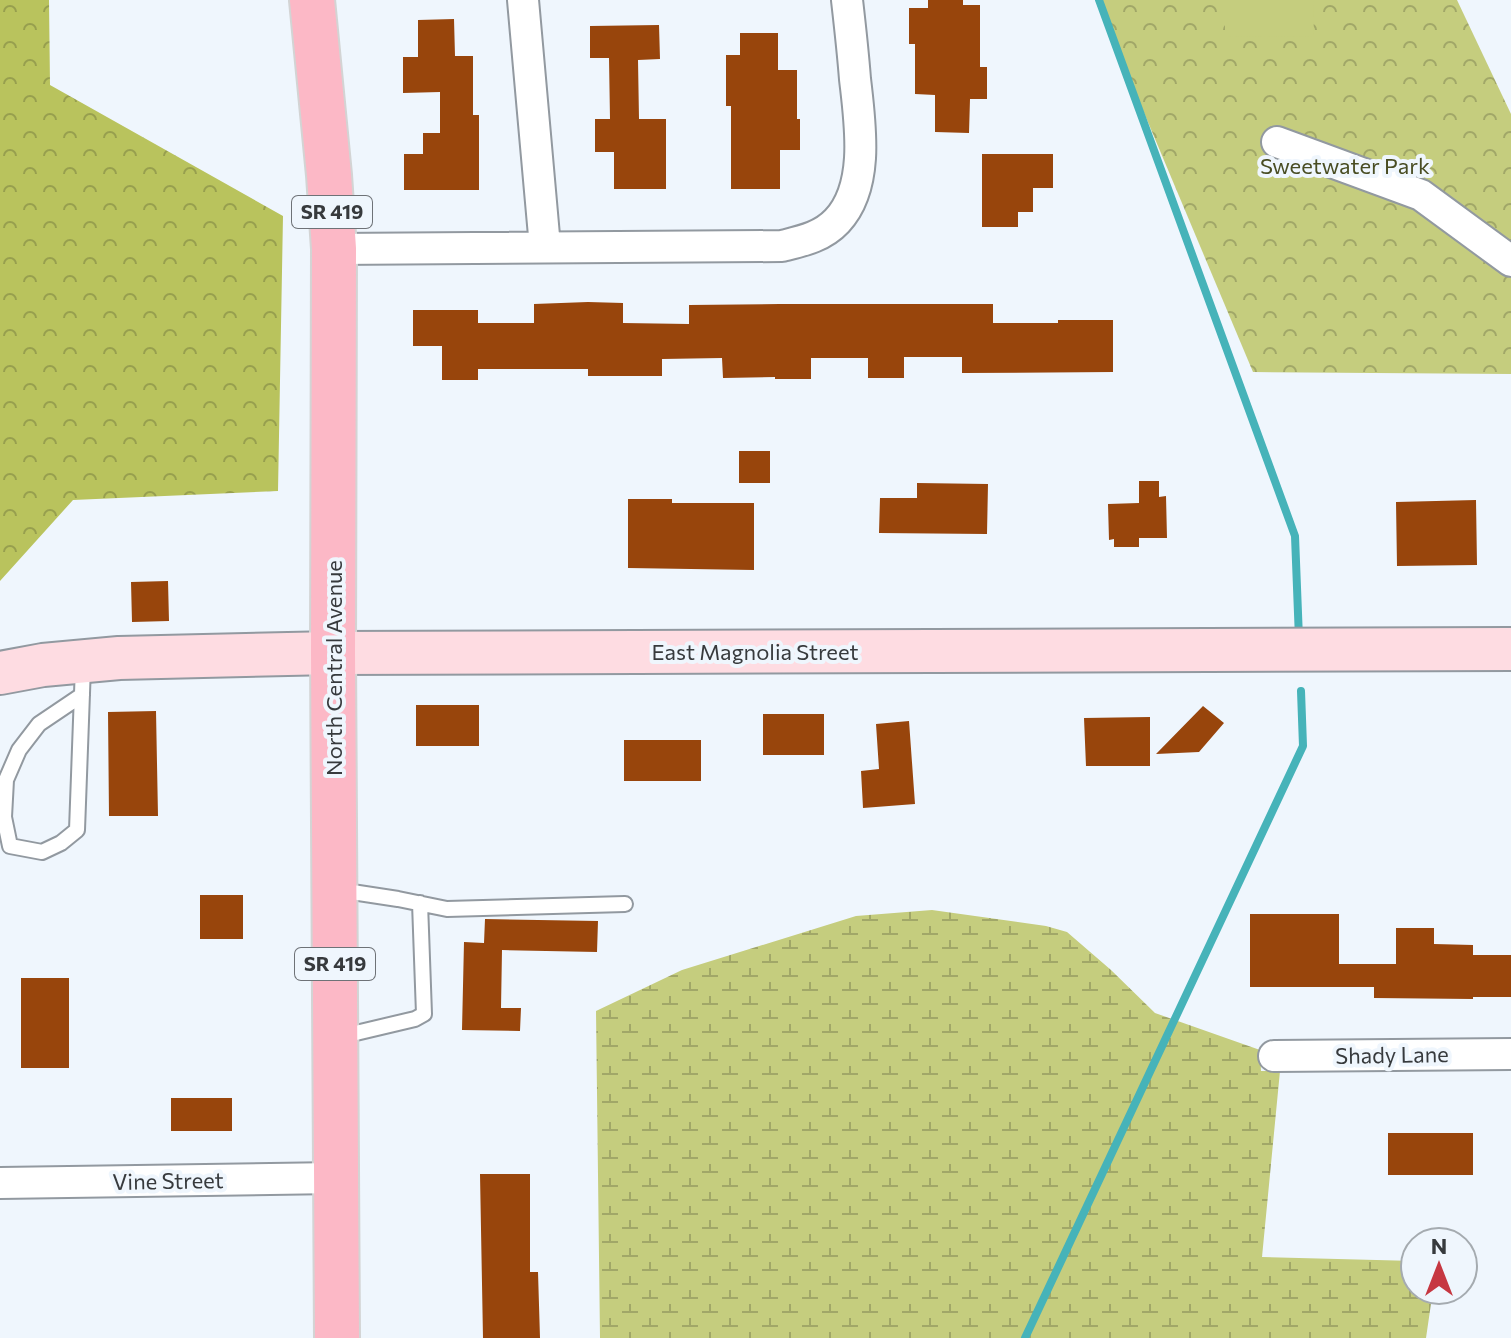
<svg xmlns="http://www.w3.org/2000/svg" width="1511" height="1338" viewBox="0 0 1511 1338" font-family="Commissioner,sans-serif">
	<defs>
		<pattern id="forest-crowns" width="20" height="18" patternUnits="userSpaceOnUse" patternTransform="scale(2)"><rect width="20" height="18" fill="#b9c35d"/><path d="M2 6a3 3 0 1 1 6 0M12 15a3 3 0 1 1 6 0" fill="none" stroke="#979f4e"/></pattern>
		<pattern id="wetland-marsh" width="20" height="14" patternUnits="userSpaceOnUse" patternTransform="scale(2)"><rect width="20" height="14" fill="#c5cd7e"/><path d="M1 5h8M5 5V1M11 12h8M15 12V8" fill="none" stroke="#a1a768"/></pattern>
		<pattern id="park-crowns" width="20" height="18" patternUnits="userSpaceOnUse" patternTransform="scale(2)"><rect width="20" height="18" fill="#c5cd7e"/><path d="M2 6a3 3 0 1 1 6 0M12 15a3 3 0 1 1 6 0" fill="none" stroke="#a1a768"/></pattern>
	</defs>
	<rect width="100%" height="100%" fill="#eff6fd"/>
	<path fill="url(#forest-crowns)" d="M0,0H49L50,85L283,216L278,491L73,500L0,581Z"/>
	<path fill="url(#wetland-marsh)" d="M932,910L1046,926L1067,932L1111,970L1155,1013L1260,1050L1261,1071H1280L1262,1257L1415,1261V1290H1433L1426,1338H600L596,1011L682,970L856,916Z"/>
	<path fill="url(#park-crowns)" d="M1100,0H1457L1511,114V374L1253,372L1121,58Z"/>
	<path fill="#c5cd7e" d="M1225,0H1313L1314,36L1225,37Z"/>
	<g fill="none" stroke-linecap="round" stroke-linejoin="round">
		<path stroke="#46b3b9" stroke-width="8" d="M1099,0L1295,536L1299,639
			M1025,1338L1303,746L1301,691"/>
	</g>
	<path fill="#98450c" d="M928,0H963V5H980V67H987V99H970L969,133L935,132V95L915,94V44H909V8H928Z
		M454,19L455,56H473V115H479V190H404V154H423V133H440V92L403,93V57H418V20Z
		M659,25L660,59L638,60L639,119H666V189H614V152H595V119H610L609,58H590V26Z
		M740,33H778V70H797V119H800V150H780V189H731V106H726V55H740Z
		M982,154H1053V188H1033V212H1018V227H982Z
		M588,302L623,303V323L689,324V305L780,304H993V323H1058V320H1113V372L962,373V357H904V378H868V358H811V379H775V377L723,378L722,358L662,359V376H588V369H478V380H442V346H413V310H478V323H534V304Z
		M739,451H770V483H739Z
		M1139,481H1159V497L1166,496L1167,538H1139V547H1114V539L1109,540L1108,504L1139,503Z
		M917,483L988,484L987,534L879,533L880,498H917Z
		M628,499H672V503H754V570L628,568Z
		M1476,500L1477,565L1397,566L1396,502Z
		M168,581L169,621L132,622L131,582Z
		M416,705H479V746H416Z
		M1203,706L1224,723L1199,752L1156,754Z
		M156,711L158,816H109L108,712Z
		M763,714H824V755H763Z
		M1150,717V766H1086L1084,718Z
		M909,721L915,804L863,808L861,771L879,769L876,724Z
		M624,740H701V781H624Z
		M200,895H243V939H200Z
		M1250,914H1339V964H1396V928H1434V944L1473,945V955H1511V997H1473V999L1374,998V987H1250Z
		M485,919L598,921L597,952L502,950L501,1008H521L520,1031L462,1030L464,942L484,943Z
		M21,978H69V1068H21Z
		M171,1098H232V1131H171Z
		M1388,1133H1473V1175H1388Z
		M480,1174H530V1272H538L540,1338H483Z"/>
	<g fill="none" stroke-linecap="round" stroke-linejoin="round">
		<defs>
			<path id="lane" d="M82,695L39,724L19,750L6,780L4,817L10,846L42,852L61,843L77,830L83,666
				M339,890L398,899L447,909L625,904
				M339,1037L415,1019L424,1014L420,903"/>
			<path id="street" d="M523,0L545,247
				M1277,142L1421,195L1511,261
				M334,249L782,246C802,241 822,237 837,221C870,186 860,123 855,79C853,53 850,26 847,0
				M1274,1056L1511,1054
				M0,1183L336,1178"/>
			<path id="secondary" d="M0,673L43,665L119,658L333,653L1511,649"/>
			<path id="primary" d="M312,0L329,175L334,249L333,653L337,1338"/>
		</defs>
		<use href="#lane" stroke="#9299a0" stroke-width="18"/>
		<use href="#street" stroke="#9299a0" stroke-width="34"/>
		<use href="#secondary" stroke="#9299a0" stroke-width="46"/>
		<use href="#primary" stroke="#d3d4d4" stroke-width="48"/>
		<use href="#lane" stroke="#fff" stroke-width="14"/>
		<use href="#street" stroke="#fff" stroke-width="30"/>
		<use href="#secondary" stroke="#fedce2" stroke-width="42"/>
		<use href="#primary" stroke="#fcb8c6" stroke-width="44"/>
	</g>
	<g text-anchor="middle" stroke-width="8" stroke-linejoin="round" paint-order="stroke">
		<g fill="#eff6fd" stroke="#6e7277" stroke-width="2">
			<rect x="292" y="196" width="80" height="32" rx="6"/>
			<rect x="295" y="948" width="80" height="32" rx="6"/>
		</g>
		<g font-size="20" font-weight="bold" fill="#373a3d">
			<text x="332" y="219">SR 419</text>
			<text x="335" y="971">SR 419</text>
		</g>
		<g font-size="22" fill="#494d23" stroke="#eff6fd">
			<text x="1345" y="174">Sweetwater Park</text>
		</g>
		<g font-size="22" fill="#373a3d" stroke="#eff6fd">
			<text x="755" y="660">East Magnolia Street</text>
			<text transform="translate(334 668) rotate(-90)" y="8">North Central Avenue</text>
			<text transform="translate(1392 1055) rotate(-1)" y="8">Shady Lane</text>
			<text transform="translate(168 1181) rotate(-1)" y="8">Vine Street</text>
		</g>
	</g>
	<g transform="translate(1439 1266)"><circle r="38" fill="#eff6fd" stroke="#a5abb0" stroke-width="2"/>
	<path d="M0-6L14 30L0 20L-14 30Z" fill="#c63741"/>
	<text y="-12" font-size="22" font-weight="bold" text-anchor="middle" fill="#373a3d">N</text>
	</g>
</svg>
